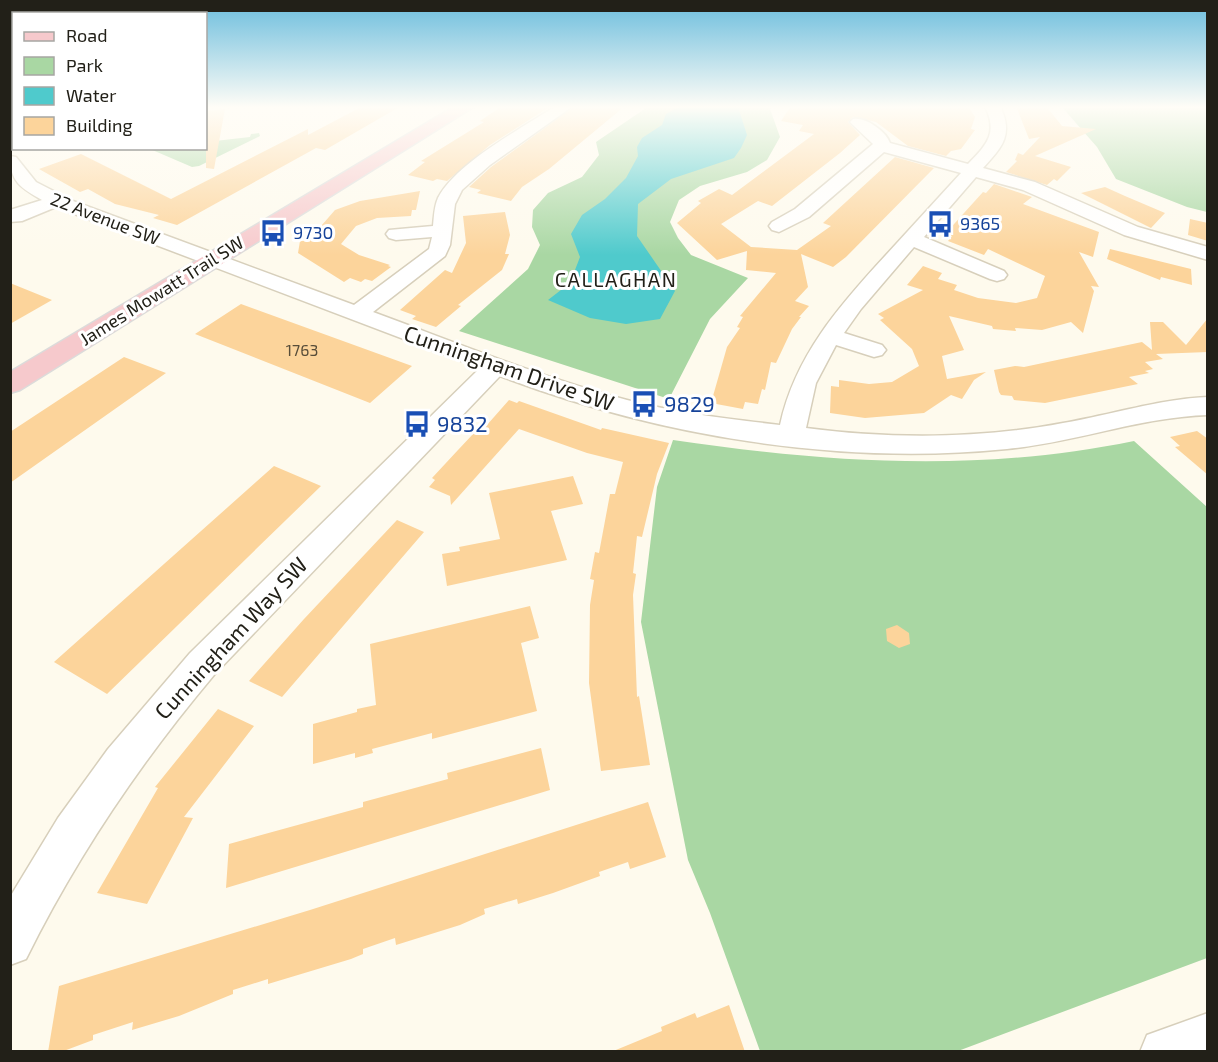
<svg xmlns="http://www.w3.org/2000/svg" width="1218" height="1062" viewBox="0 0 1218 1062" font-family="'Exo 2',sans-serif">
	<rect width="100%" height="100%" fill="#fefaed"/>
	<path fill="#a9d7a3" d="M649,106H774L770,109L780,137L767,160L747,172L700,186L679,200L670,222L678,238L691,255L748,278L710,319L669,399L459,331L528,269L540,245L532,227L533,210L548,193L582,177L599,155L596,142Z
		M1061,106H1207V212L1187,207L1116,179L1097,147Z
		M259,133L260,136L199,166L192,167L150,149L206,148V142L250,137L251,134Z
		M673,440C829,463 978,473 1134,441L1207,507V958L958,1051H760L710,913L688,860L641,622L657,487Z"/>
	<path fill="#4fcacc" d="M680,106H742L739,110L747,135L741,148L734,158L671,179L638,204L637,236L675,291L660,319L626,324L590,318L548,300L570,283L580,257L571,234L582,215L605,199L626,178L638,156L637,147L642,138L662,125L666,114Z"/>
	<path fill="#fcd49b" d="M363,106H401L325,150L316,148L177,225L153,218L159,215L115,204L88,189L80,192L39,169L81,154L171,199L308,129V135Z
		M502,106H551L490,145L447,181L437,179L433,181L408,175L425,162L421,161L484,122L480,121Z
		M575,106H625L549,169L522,187L511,201L477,193L481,190L469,187L491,167Z
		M791,106H968L975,117L971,129L975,130L961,149L951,151L946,156L908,146L876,122L853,117L848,122L860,135L840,153L772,206L758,201L721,224L751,247L797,250L831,226L823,223L895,157L934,168L846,257L833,267L801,254L808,287L795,301L809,306L799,317H801L792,329L776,363L771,362L765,390L762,389L758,404L745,402L743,409L711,403L727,347L740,328L737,327L743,317L740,316L776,273L746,270L747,251L717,260L677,223L701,203L698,201L719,189L732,195L814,134L799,131L803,125L781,121Z
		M1016,106H1046L1062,126L1096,129L1035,156L1071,167L1057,181L1054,179L1047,185L1006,172L1017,161L1015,160L1018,153L1023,155L1040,137L1029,139Z
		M225,109L214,169L206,168V111Z
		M994,184L1032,197L1023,204L1099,232L1093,257L1079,252L1099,287L1091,286L1094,291L1083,333L1071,322L1042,330L1015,328L1016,331L993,329L992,326L949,316L964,350L942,356L947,379L986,372L974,380L962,399L951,395L924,413L865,418L830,413L831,386L839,387V380L869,384L892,382L919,366L912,349L880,320L884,318L878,314L923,290L907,285L923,266L942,273L938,279L957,285L954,290L978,298L1016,303L1037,298L1045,276L988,249L984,255L948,241L952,236L945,234L983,192L986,193Z
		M1105,187L1125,196L1165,213L1151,228L1081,193Z
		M420,191L416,210H412L411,216L377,218L356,226L341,244L359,255L390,265L388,266L391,267L372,281L365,279L361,282L350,278L344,282L298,253L300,241H308L335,210L360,201Z
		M505,212L510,235L505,254H509L502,270L458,305L461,306L436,327L412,319L416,316L400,310L445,270L452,273L466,243L463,216Z
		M1190,219L1208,223V241L1188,235Z
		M1110,249L1191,269L1192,285L1161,277L1160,280L1107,259Z
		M10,283L52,300L10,324Z
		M241,304L412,366L370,403L195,334Z
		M1208,318V352L1156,354L1163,359L1145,362L1153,369L1145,371L1149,373L1129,377L1138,384L1045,403L1014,400L1012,396L1001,395L999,392L994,370L1015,366L1024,367L1142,342L1152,350L1150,322H1163L1186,345Z
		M124,357L166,373L10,483V432Z
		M509,400L517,403L519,401L601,430L602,428L669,443L657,474L642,537L637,536L633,573L636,574L633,595L637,697L639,696L650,765L601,771L589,683L590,605L594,580L590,579L595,552L599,553L610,494H615L623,462L587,453L519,429L451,505L450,496L429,487L435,480L432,478L458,450L474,433L479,434Z
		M1197,431L1208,439V475L1175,447L1180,446L1170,437Z
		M274,466L321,486L107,694L54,662Z
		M573,476L583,504L551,511L567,560L447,586L442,554L460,551L459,547L500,539L489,493Z
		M397,520L424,532L282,697L249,681L304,619Z
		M530,606L539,638L521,643L537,711L432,739V733L372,749L373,753L355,758V753L313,764V724L357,712V709L376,705L370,644Z
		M897,625L909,633L910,644L899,648L887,641L886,629Z
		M218,709L254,726L184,817L193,818L147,904L97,893L158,788L155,787Z
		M541,748L550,790L226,888L229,844L363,807V802L448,779L447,773Z
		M648,802L666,857L630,869L628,862L599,872L600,876L553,893L518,904L517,899L484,909L485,914L460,925L396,945L395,938L363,949V954L351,959L268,984V979L233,990V994L179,1016L132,1030L133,1022L93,1035V1040L61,1052H48L59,986L310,910Z
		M729,1005L745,1052H611L662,1031L661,1027L695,1013L697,1018Z"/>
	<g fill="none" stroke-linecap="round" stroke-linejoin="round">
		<defs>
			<path id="minor" d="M556,106H573L490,165L462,190L455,204L450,245L445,256L373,312C457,343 540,377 627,400C677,413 729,419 780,425C795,356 839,306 886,255C911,228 936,200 961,173L884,152L809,217L779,232L772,230L769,226L772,222L795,209L873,144L853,125L850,122L853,119C865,116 887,132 890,143L968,164C987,144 998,134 985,106H1000C1014,135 1002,147 983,168L1035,182L1138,227L1208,247V260L1124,235L1023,190L976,177L924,237L1004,271L1007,275L1004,279L997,281L990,279L914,247L861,309L844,333L882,345L886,350L882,355L874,357L836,345L816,383L806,428C889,439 980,439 1063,423C1111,415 1159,399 1208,397V415C1140,417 1074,443 1007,449C839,466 657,436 500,376L214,675C140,763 77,856 26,959L10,965V897L58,818L108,749L190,653L480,368L56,207L22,221L10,222V210L42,200C21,188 10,182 10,156L16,157L36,182L73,201L354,305L429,249L432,237L396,240L389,238L386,234L389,230L433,226C434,217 434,207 438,198C456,163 522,128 556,106Z
				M1208,1013V1052H1140L1147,1035Z"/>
			<path id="major" d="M455,106H475L20,390L10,393V372Z"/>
		</defs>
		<use href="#minor" stroke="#d7cfbb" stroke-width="3"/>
		<use href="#major" stroke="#dcdbda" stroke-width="3"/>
		<use href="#minor" fill="#fff" fill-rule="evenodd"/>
		<use href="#major" fill="#f6c9cc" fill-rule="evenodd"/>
	</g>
	<linearGradient id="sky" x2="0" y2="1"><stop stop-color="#6bbddd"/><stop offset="0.42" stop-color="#fffdf7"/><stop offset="1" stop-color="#fffdf7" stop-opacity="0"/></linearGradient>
	<rect width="1218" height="255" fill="url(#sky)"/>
	<defs>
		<symbol id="bus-bare" viewBox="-9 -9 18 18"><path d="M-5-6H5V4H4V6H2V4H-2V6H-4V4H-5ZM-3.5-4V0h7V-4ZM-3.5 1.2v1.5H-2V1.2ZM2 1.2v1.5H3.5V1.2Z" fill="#1a4fb4" stroke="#fff" stroke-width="2.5" paint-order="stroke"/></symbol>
	</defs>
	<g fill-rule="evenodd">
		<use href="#bus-bare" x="921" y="205" width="38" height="38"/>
		<use href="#bus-bare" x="254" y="214" width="38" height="38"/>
		<use href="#bus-bare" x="625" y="385" width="38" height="38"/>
		<use href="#bus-bare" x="398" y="405" width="38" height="38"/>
	</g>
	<g text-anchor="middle" stroke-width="6" stroke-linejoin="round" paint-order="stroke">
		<g font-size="16" fill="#584d39">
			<text x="302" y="356">1763</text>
		</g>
		<g font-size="18" fill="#222018" stroke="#fff">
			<text transform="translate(105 219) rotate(21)" y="6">22 Avenue SW</text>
			<text transform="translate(162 291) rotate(-32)" y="6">James Mowatt Trail SW</text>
		</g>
		<g font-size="18" fill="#164399" stroke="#fff" text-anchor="start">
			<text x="960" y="230">9365</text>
			<text x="293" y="239">9730</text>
		</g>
		<g font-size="20" letter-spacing="1.5" fill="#222018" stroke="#fff">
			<text x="616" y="287">CALLAGHAN</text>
		</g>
		<g font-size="22" fill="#222018" stroke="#fff">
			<text transform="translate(509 368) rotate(19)" y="8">Cunningham Drive SW</text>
			<text transform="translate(231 638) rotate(-47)" y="8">Cunningham Way SW</text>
		</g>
		<g font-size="22" fill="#164399" stroke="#fff" text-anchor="start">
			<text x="664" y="412">9829</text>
			<text x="437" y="432">9832</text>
		</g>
	</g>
	<rect width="1218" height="1062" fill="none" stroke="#222018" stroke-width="24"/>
	<rect x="12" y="12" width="195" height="138" fill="#ffffff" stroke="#a7a6a3" stroke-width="1.5"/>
	<rect x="24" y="32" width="30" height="9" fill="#f6c9cc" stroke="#a7a6a3" stroke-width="1.5"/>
	<text x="66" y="42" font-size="18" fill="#222018">Road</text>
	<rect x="24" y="57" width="30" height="18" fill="#a9d7a3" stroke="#a7a6a3" stroke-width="1.5"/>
	<text x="66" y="72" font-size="18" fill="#222018">Park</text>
	<rect x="24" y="87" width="30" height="18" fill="#4fcacc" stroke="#a7a6a3" stroke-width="1.5"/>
	<text x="66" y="102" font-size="18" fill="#222018">Water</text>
	<rect x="24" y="117" width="30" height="18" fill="#fcd49b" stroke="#a7a6a3" stroke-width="1.5"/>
	<text x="66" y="132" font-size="18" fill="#222018">Building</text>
</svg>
